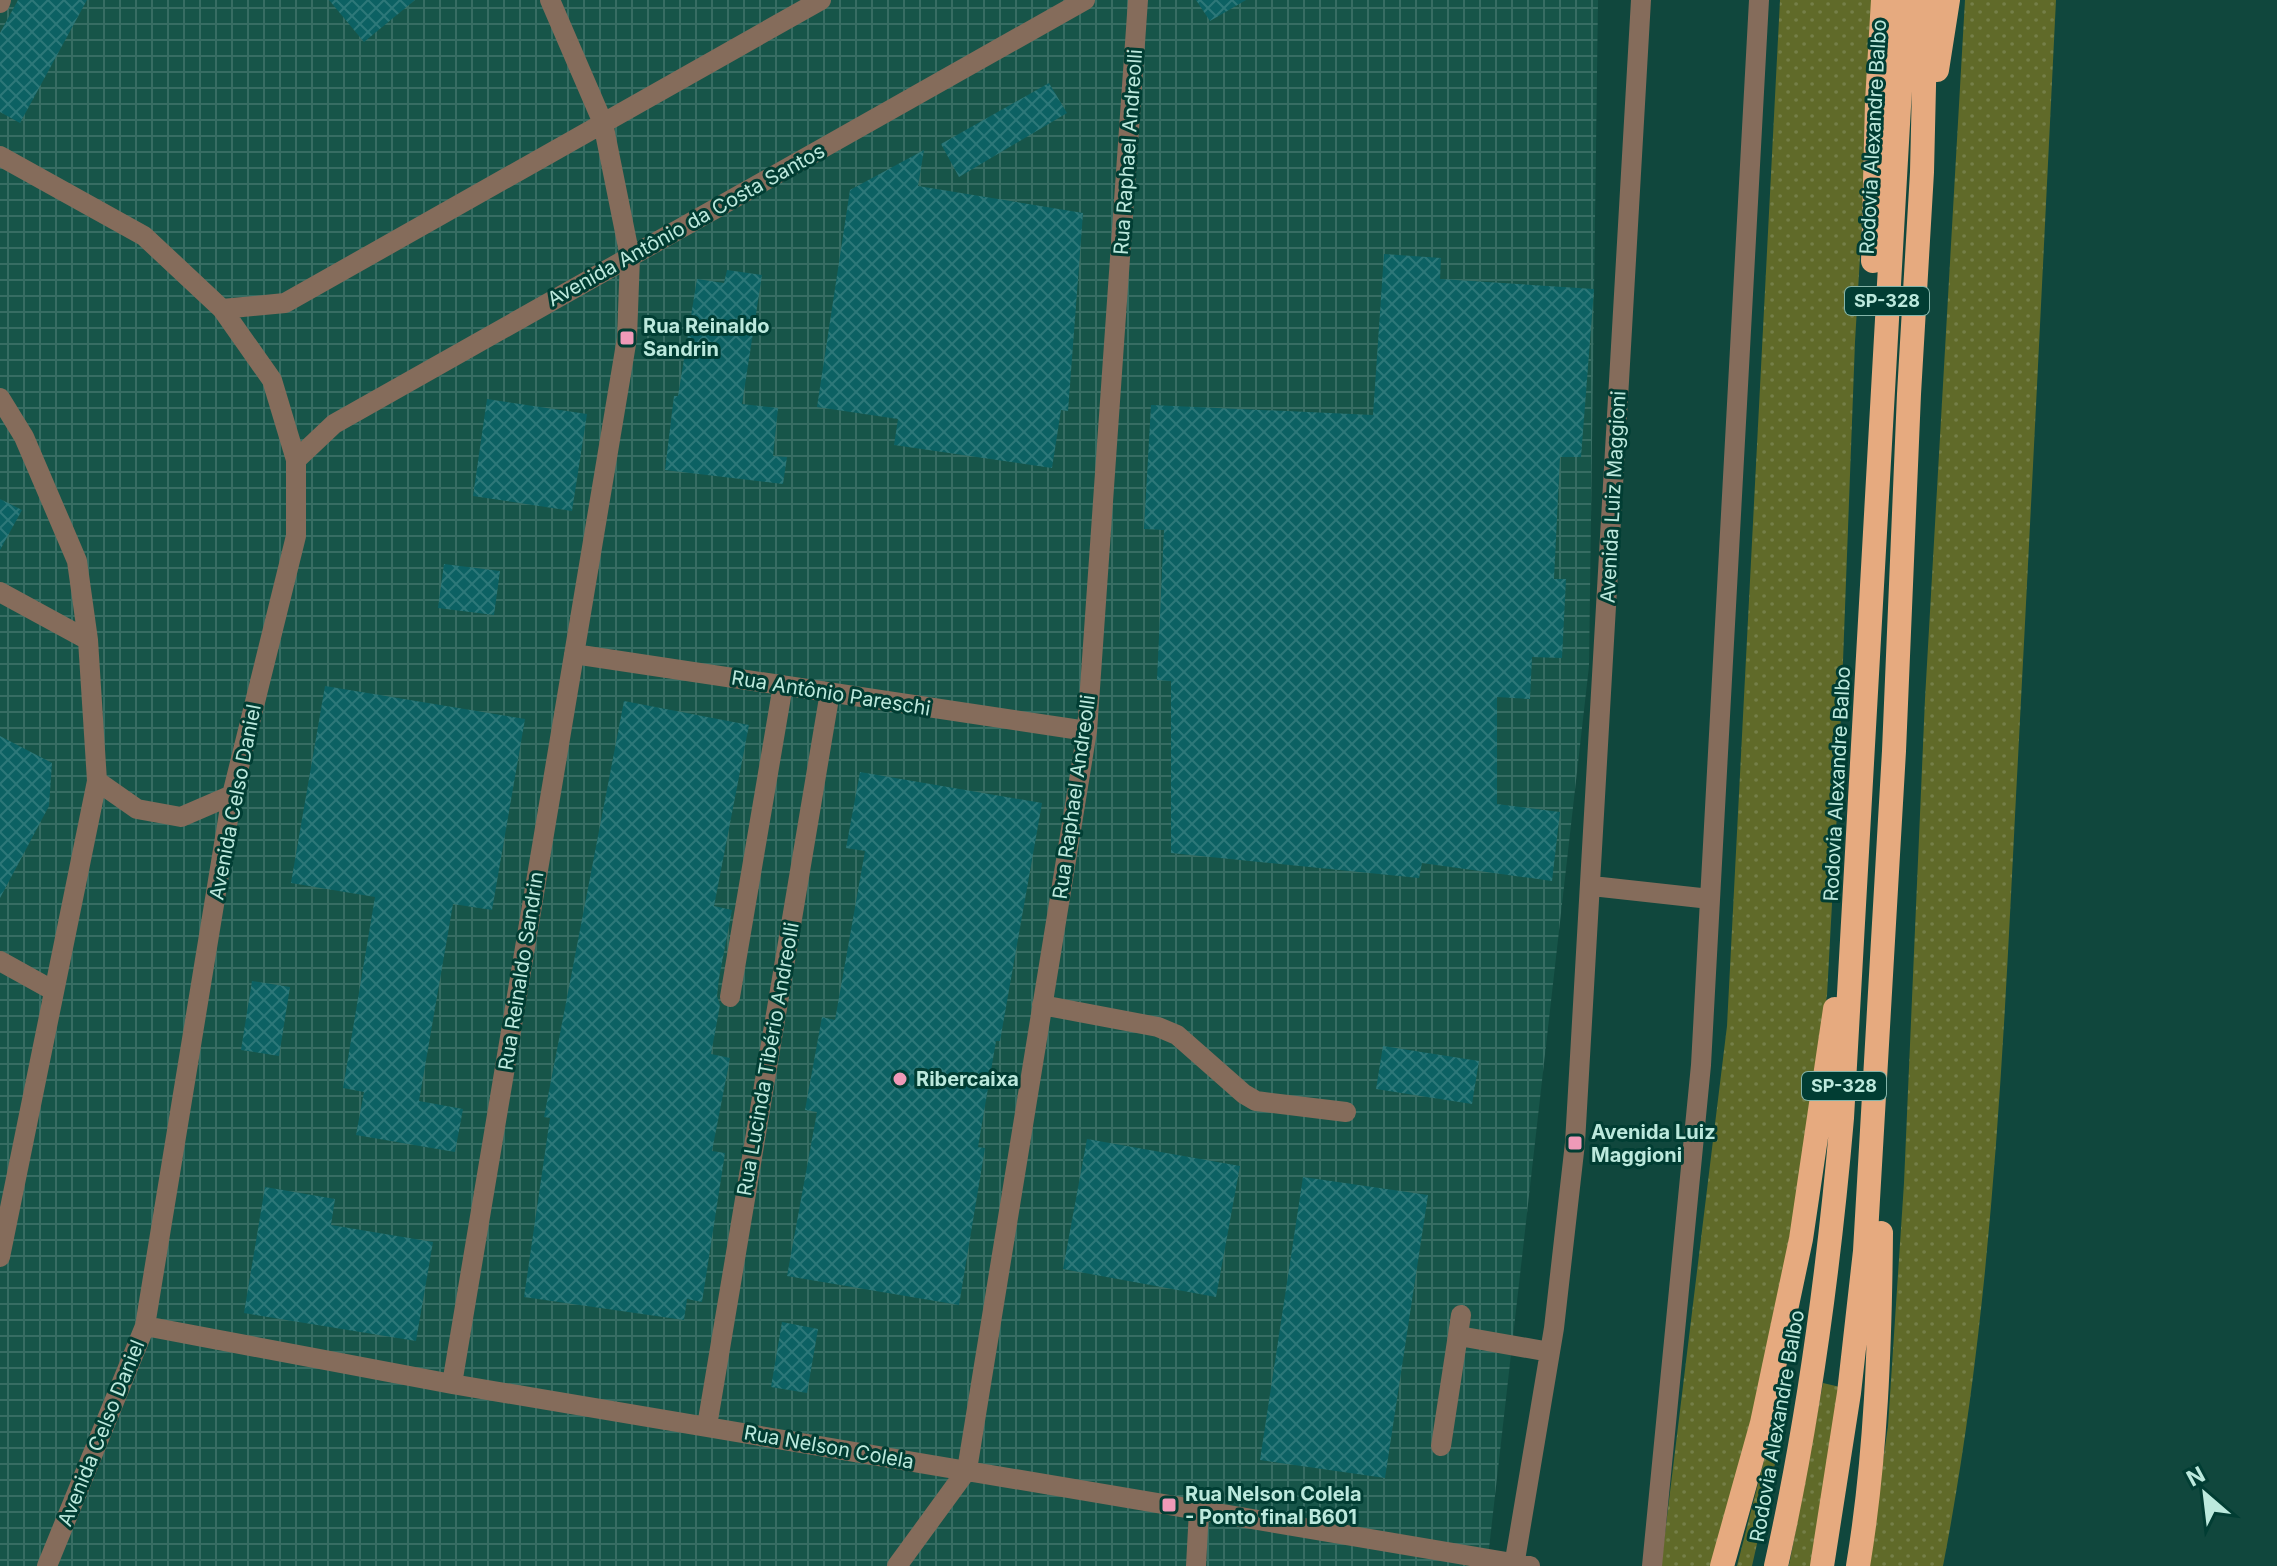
<svg xmlns="http://www.w3.org/2000/svg" width="2277" height="1566" viewBox="0 0 2277 1566" font-family="Inter,sans-serif">
	<defs>
		<pattern id="industrial-grid" width="8" height="8" patternUnits="userSpaceOnUse" patternTransform="scale(2)"><rect width="8" height="8" fill="#175549"/><path d="M0 4h8M4 0v8" fill="none" stroke="#376d63"/></pattern>
		<pattern id="grass-dots" width="8" height="8" patternUnits="userSpaceOnUse" patternTransform="scale(2)"><rect width="8" height="8" fill="#606a29"/><path d="M2 2h.1M6 6h.1" fill="none" stroke="#757f48" stroke-width="1.8" stroke-linecap="round"/></pattern>
		<pattern id="building-cross-hatch" width="8" height="8" patternUnits="userSpaceOnUse" patternTransform="scale(2)"><rect width="8" height="8" fill="#0c6163"/><path d="M0 0l8 8M0 8l8-8" fill="none" stroke="#2d7879"/></pattern>
	</defs>
	<rect width="100%" height="100%" fill="#10473d"/>
	<path fill="url(#industrial-grid)" d="M0,0H1598L1589,666L1487,1566H0Z"/>
	<path fill="url(#grass-dots)" d="M1780,0H1875L1855,342L1838,794L1827,995L1807,1147L1759,1395L1712,1566H1661L1727,1026Z
		M1965,0H2056C2043,265 2030,531 2016,796C2003,1054 1992,1312 1943,1566H1868L1888,1426L1904,1183L1925,699Z
		M1823,1383L1840,1387L1812,1566H1789Z
		M1774,1441L1779,1446L1752,1566H1737L1768,1445Z"/>
	<path fill="url(#building-cross-hatch)" d="M18,0H87L20,123L0,112V33Z
		M329,0H415L364,42Z
		M1196,0H1246L1210,21Z
		M1049,83L1067,113L959,177L941,144Z
		M924,150L918,186L1083,213L1068,411L1061,410L1052,468L894,445L898,419L817,407L850,190Z
		M1384,254L1441,258L1440,279L1594,289L1581,457H1560L1554,579H1566L1562,658L1532,657L1530,699L1497,697V804L1560,812L1552,881L1422,863L1419,878L1171,853V681L1157,680L1164,530L1144,529L1151,405L1373,415Z
		M727,270L762,275L742,404L778,408L773,456L787,457L783,484L665,470L674,396H678L697,279L724,283Z
		M487,399L587,414L572,511L473,496Z
		M0,499L22,510L0,550Z
		M444,564L500,571L494,615L438,608Z
		M325,686L525,719L492,910L453,904L419,1101L463,1109L455,1152L356,1135L364,1092L343,1088L375,897L291,883Z
		M624,701L749,725L714,906L732,910L719,978L717,996L720,1005L711,1054L730,1058L712,1151L725,1153L702,1302L687,1299L684,1320L524,1297L550,1118L544,1117Z
		M0,736L52,763L49,806L0,898Z
		M860,772L1042,803L1000,1041H996L978,1147L985,1148L959,1305L787,1276L817,1112L805,1110L822,1017L835,1020L865,851L846,848Z
		M252,981L290,987L279,1056L241,1050Z
		M1383,1046L1479,1061L1472,1104L1376,1089Z
		M1087,1139L1240,1166L1216,1297L1063,1269Z
		M1303,1177L1428,1195L1385,1478L1260,1460Z
		M265,1187L335,1199L331,1225L433,1242L416,1341L244,1313Z
		M782,1322L818,1329L807,1393L771,1387Z"/>
	<g fill="none" stroke-linecap="round" stroke-linejoin="round">
		<path stroke="#856c5b" stroke-width="20" d="M0,3L1,0
			M0,156L144,236L222,309L272,380L296,460V536L232,795L145,1326L47,1566
			M222,309L285,303L821,0
			M0,398L24,437L77,561L88,640L97,781L0,1257
			M296,460L334,424L1085,0
			M0,592L88,640
			M574,654L1087,731
			M97,781L137,809L181,817L232,795
			M1592,886L1710,899
			M0,961L54,991
			M730,997L783,685
			M1042,1005L1158,1027L1177,1035L1244,1094L1256,1101L1346,1112
			M145,1326L452,1384L1530,1566
			M1459,1336L1550,1352
			M452,1384L627,338L630,257L603,123L550,0
			M707,1426L830,692
			M1441,1446L1461,1315
			M897,1566L967,1470L1087,731L1138,0
			M1196,1566L1199,1510
			M1514,1566L1554,1328L1575,1143L1641,0
			M1652,1566L1701,1065L1759,0"/>
		<path stroke="#e6aa7f" stroke-width="24" d="M1937,70L1948,0
			M1873,261L1877,102L1883,0
			M1722,1566L1762,1423L1801,1239L1835,1009
			M1776,1566C1809,1419 1829,1268 1842,1118L1905,0
			M1822,1566L1849,1393L1865,1251L1894,751L1909,394L1922,172L1926,0
			M1858,1566C1876,1457 1880,1344 1881,1233"/>
	</g>
	<g fill="#ef9ab8" stroke="#013d33" stroke-width="3">
		<rect x="619" y="330" width="16" height="16" rx="4"/>
		<circle cx="900" cy="1079" r="8"/>
		<rect x="1567" y="1135" width="16" height="16" rx="4"/>
		<rect x="1161" y="1497" width="16" height="16" rx="4"/>
	</g>
	<g text-anchor="middle" stroke-width="6" stroke-linejoin="round" paint-order="stroke">
		<g fill="#013d33" stroke="#84b5aa" stroke-width="2">
			<rect x="1845" y="287" width="84" height="28" rx="6"/>
			<rect x="1802" y="1072" width="84" height="28" rx="6"/>
		</g>
		<g font-size="18" font-weight="bold" fill="#bce9dd">
			<text x="1887" y="307">SP-328</text>
			<text x="1844" y="1092">SP-328</text>
		</g>
		<g font-size="20" fill="#bce9dd" stroke="#013d33">
			<text transform="translate(1873 137) rotate(-87)" y="7">Rodovia Alexandre Balbo</text>
			<text transform="translate(1128 152) rotate(-86)" y="7">Rua Raphael Andreolli</text>
			<text transform="translate(686 225) rotate(-29)" y="7">Avenida Antônio da Costa Santos</text>
			<text transform="translate(1613 497) rotate(-87)" y="7">Avenida Luiz Maggioni</text>
			<text transform="translate(831 693) rotate(9)" y="7">Rua Antônio Pareschi</text>
			<text transform="translate(1837 784) rotate(-87)" y="7">Rodovia Alexandre Balbo</text>
			<text transform="translate(1074 797) rotate(-82)" y="7">Rua Raphael Andreolli</text>
			<text transform="translate(235 802) rotate(-79)" y="7">Avenida Celso Daniel</text>
			<text transform="translate(521 971) rotate(-81)" y="7">Rua Reinaldo Sandrin</text>
			<text transform="translate(768 1059) rotate(-80)" y="7">Rua Lucinda Tibério Andreolli</text>
			<text transform="translate(1777 1426) rotate(-80)" y="7">Rodovia Alexandre Balbo</text>
			<text transform="translate(101 1433) rotate(-68)" y="7">Avenida Celso Daniel</text>
			<text transform="translate(829 1447) rotate(10)" y="7">Rua Nelson Colela</text>
		</g>
		<g font-size="20" font-weight="bold" fill="#bce9dd" stroke="#013d33" text-anchor="start">
			<text x="643" y="333">Rua Reinaldo<tspan x="643" dy="23">Sandrin</tspan></text>
			<text x="916" y="1086">Ribercaixa</text>
			<text x="1591" y="1139">Avenida Luiz<tspan x="1591" dy="23">Maggioni</tspan></text>
			<text x="1185" y="1501">Rua Nelson Colela<tspan x="1185" dy="23">- Ponto final B601</tspan></text>
		</g>
	</g>
	<g transform="translate(2205 1494) rotate(332)" stroke="#013d33" stroke-width="6" paint-order="stroke">
	<path d="M0-6L14 30L0 20L-14 30Z" fill="#bce9dd"/>
	<text y="-12" font-size="22" font-weight="bold" text-anchor="middle" fill="#bce9dd">N</text>
	</g>
</svg>
